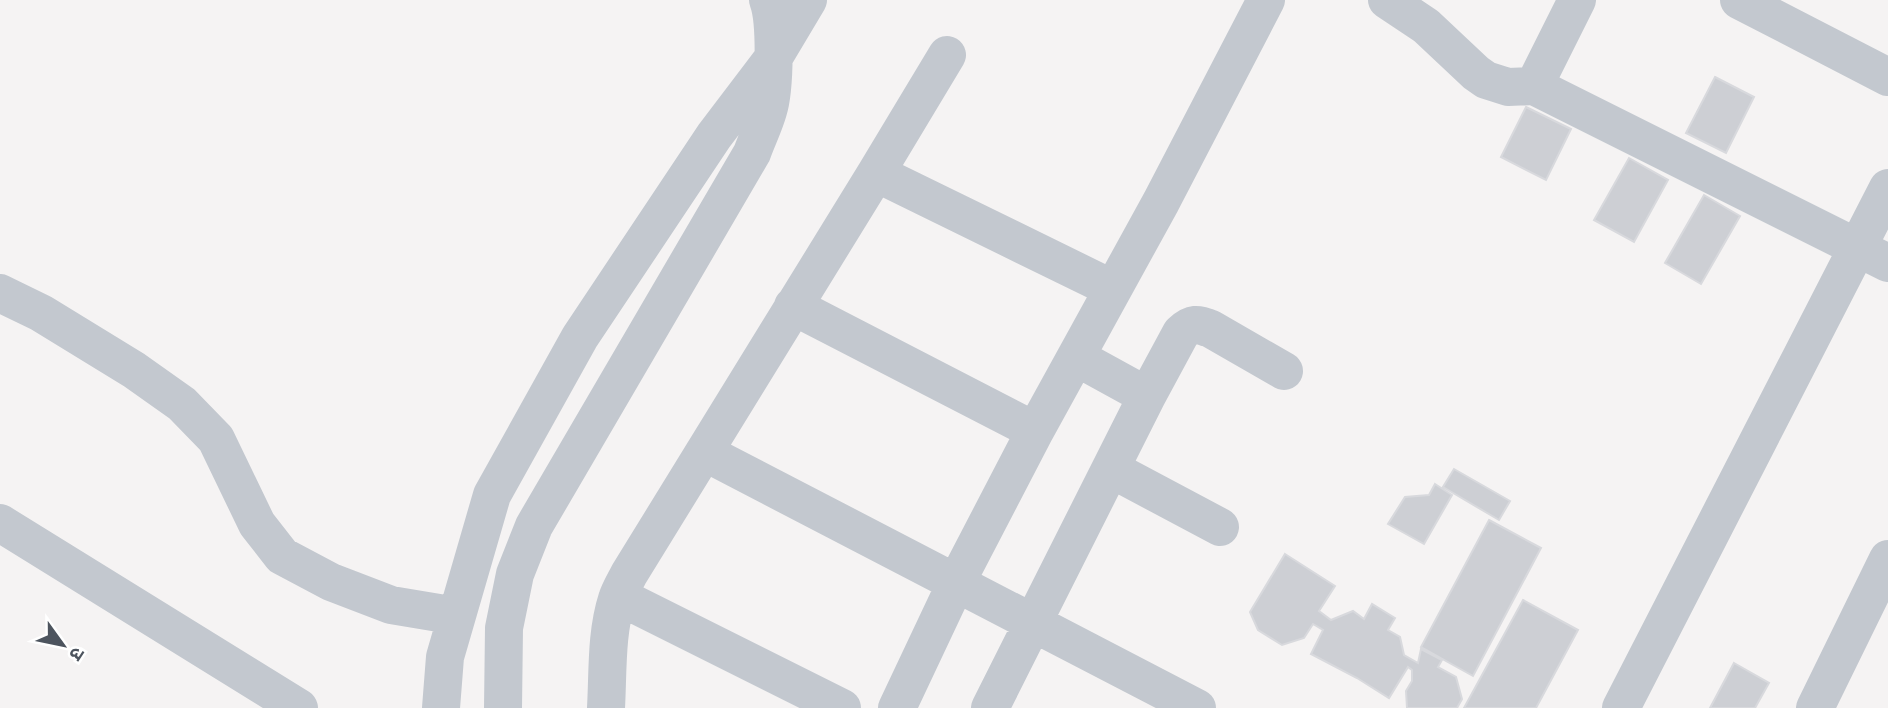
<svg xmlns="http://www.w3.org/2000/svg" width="1888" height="708" viewBox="0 0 1888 708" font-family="'Roboto Condensed','Noto Sans Devanagari',sans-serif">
	<rect width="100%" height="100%" fill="#f5f3f3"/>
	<path fill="#cdcfd4" stroke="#d8d9dd" stroke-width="2" d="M1715,77L1754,97L1726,153L1686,133Z
		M1526,107L1571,129L1546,180L1501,157Z
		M1629,158L1668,180L1634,242L1594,220Z
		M1704,195L1740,216L1701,284L1665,263Z
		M1454,469L1510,501L1499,520L1443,487Z
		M1435,484L1452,495L1424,544L1388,524L1405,497L1429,495Z
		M1489,520L1541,548L1473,676L1421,647Z
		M1285,554L1335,586L1319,611L1331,620L1353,611L1364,619L1372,604L1395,618L1388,630L1400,637L1404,655L1418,663L1421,649L1442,660L1438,667L1456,677L1462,699L1457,708H1407L1406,691L1412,681V670L1408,667L1389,698L1357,678L1311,654L1323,630L1313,624L1304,638L1282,645L1258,630L1250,612Z
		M1523,600L1578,630L1536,708H1464Z
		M1734,663L1769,683L1755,708H1710Z"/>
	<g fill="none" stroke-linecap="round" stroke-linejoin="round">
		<path stroke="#c3c8cf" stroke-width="38" d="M1387,0L1426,26L1476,73L1486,80L1508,87L1534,86L1888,263
			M1739,0L1888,77
			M1534,86L1577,0
			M876,173L1113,289
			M0,293L41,313L134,370L182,404L216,439L257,524L282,556L331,582L391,605L457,616
			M793,306L1035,431
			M1076,357L1147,396
			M704,452L1197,708
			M1111,469L1220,527
			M0,523L299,708
			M618,596L842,708
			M441,708L445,657L492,495L580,337L714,136L774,57L808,0
			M503,708L504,628L515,574L534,526L752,153C757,139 764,125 768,111C775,89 776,21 768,0
			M606,708C608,672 606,633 617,599C620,590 625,582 629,574L876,173L947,55
			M897,708L956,583L1035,431L1161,202L1266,0
			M990,708L1147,396L1181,333C1193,322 1197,324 1211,329L1284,371
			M1621,708L1888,188
			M1815,708L1888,559"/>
	</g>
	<g transform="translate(63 645) rotate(123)" stroke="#ffffff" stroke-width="5" paint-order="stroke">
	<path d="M0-5L12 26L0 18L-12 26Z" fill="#4d545e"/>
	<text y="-10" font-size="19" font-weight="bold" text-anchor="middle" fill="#4d545e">उ</text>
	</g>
</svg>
